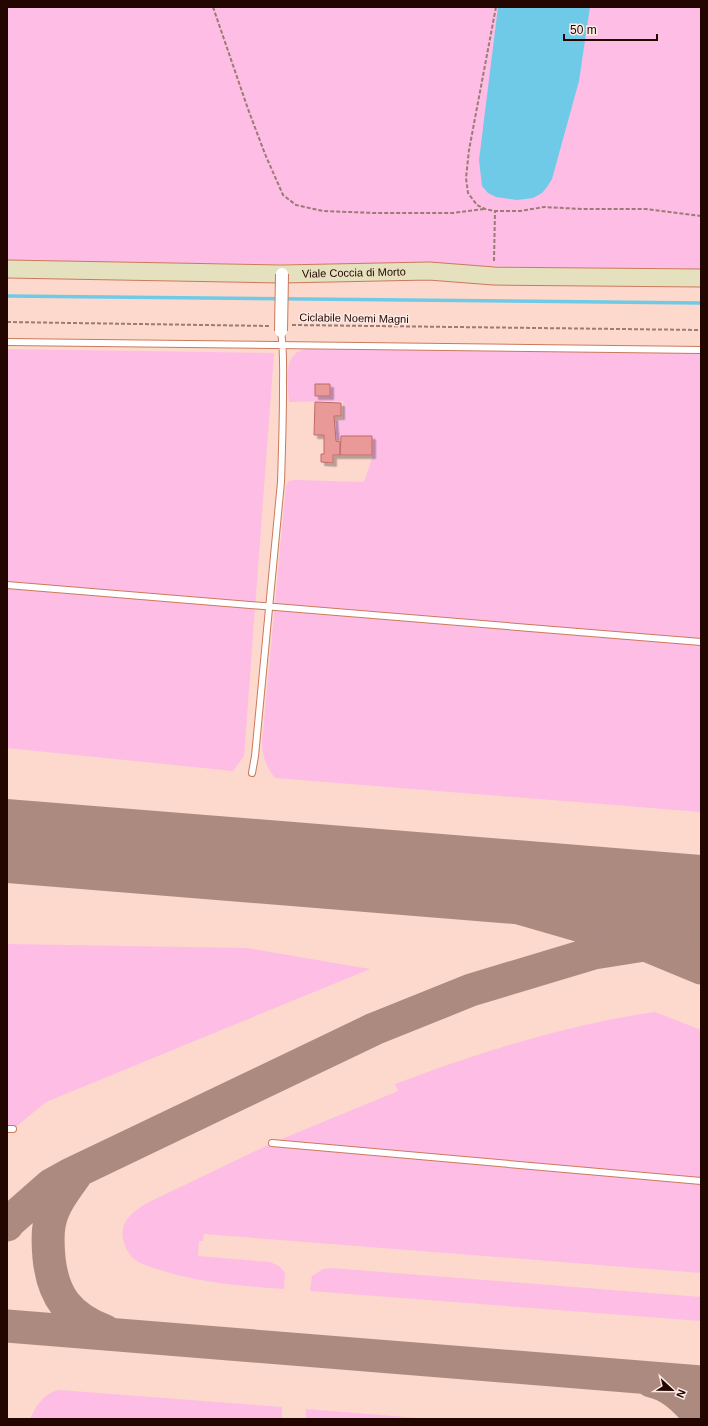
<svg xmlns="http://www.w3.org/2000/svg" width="708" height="1426" viewBox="0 0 708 1426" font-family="Arial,sans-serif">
	<defs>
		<filter id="shadow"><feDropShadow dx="3.5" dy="3.5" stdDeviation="0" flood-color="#0004"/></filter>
	</defs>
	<rect width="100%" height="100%" fill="#fcd9cc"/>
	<path fill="#fdbde5" d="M7,7H701V269L7,261Z
		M7,349L274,353L244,756L233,771L7,748Z
		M309,349L701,353V812L275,778C266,767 262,755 262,742L286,485L289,481L295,480L364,482L372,458V440H336V421H338V419H343V401L289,402C288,383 281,350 309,349Z
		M7,944L247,948L370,969L46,1102L7,1134Z
		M655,1012L701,1030V1273L204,1234L203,1241H199L198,1256L270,1262L279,1266L285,1273L284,1289C242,1286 200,1283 160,1270C152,1267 143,1265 137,1261C129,1256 124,1246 123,1238C120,1221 134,1211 147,1203L272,1143L398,1091L395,1084C480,1052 566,1025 655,1012Z
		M331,1268L701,1297V1321L310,1291L312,1276L323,1269Z
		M59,1390L282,1407V1419H30C36,1406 44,1393 59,1390Z
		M306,1409L431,1419H306Z"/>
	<path fill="#6fcae8" d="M498,7H590L579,81L552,179L547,187L542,193L533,198L517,200L496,197L488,193L482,186L479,160Z"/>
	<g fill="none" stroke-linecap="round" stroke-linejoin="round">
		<path stroke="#6fcae8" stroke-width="3.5" d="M7,296L701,303"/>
		<path stroke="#ac8a80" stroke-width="33" d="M7,860L147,853
			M300,865L398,883L512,906L643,944L701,968
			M75,1176C65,1190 54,1204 50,1221C47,1233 48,1247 49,1258C53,1297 69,1317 105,1331
			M7,1225L10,1221L51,1185L69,1175L374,1029L471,990L594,953L701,936
			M7,1326L701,1382
			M651,1381C672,1385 689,1403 701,1419"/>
		<path stroke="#ac8a80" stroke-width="84" d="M7,841L701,897"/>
	</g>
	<path fill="#e99997" stroke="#bf6a69" filter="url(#shadow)" d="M315,384H330V396H315Z
		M315,402L341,403V416H334L336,441L340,442V455H333V463L321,462V454H324V435H314Z
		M341,436H372V455H340Z"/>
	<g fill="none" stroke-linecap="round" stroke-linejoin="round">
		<defs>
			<path id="lane" d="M7,342L701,350
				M7,585L701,642
				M252,773L255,756L281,482C282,451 283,420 283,390C283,370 284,351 281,331
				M7,1129H13
				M272,1143L701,1181"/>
			<g id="secondary">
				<path id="s1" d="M7,269L282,274L429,271L494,276L701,278"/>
			</g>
		</defs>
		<use href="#lane" stroke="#ca7a5c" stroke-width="8"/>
		<use href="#secondary" stroke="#ca7a5c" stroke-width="19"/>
		<path stroke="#9c7b72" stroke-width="2" stroke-dasharray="4 2" stroke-linecap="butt" d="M213,7L248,109L265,154L283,195L296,205L323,211L375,213H453L484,209
			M496,7L469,150L466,178L468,193L477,205L485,209L495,211H520L544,207L582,209H646L701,216
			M494,261L495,211
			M7,322L270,326
			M292,325L701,330"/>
		<use href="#lane" stroke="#fff" stroke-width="6"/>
		<use href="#secondary" stroke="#e5e0bd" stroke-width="17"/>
		<defs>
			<path id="street-bridge" d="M281,331L282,274"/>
		</defs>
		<use href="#street-bridge" stroke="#ca7a5c" stroke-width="14" stroke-linecap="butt"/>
		<use href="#street-bridge" stroke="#fff" stroke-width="12"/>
	</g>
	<g text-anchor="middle" stroke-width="3" stroke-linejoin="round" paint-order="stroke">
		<g font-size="11" fill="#230600" stroke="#fceae4">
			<text dy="4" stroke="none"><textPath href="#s1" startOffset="347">Viale Coccia di Morto</textPath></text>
			<text transform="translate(354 318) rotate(1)" y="4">Ciclabile Noemi Magni</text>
		</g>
	</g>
	<rect width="708" height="1426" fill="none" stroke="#230600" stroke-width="16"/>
	<g transform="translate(672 1390) rotate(112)" stroke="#fceae4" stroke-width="3" paint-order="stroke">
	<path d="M0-3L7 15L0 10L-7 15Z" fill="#230600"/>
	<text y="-6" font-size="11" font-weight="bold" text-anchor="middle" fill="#230600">N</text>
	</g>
	<path d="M564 34v6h93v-6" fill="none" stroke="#230600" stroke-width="2"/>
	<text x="570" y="34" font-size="12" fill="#230600" stroke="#fceae4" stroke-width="3" paint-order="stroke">50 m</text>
</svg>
